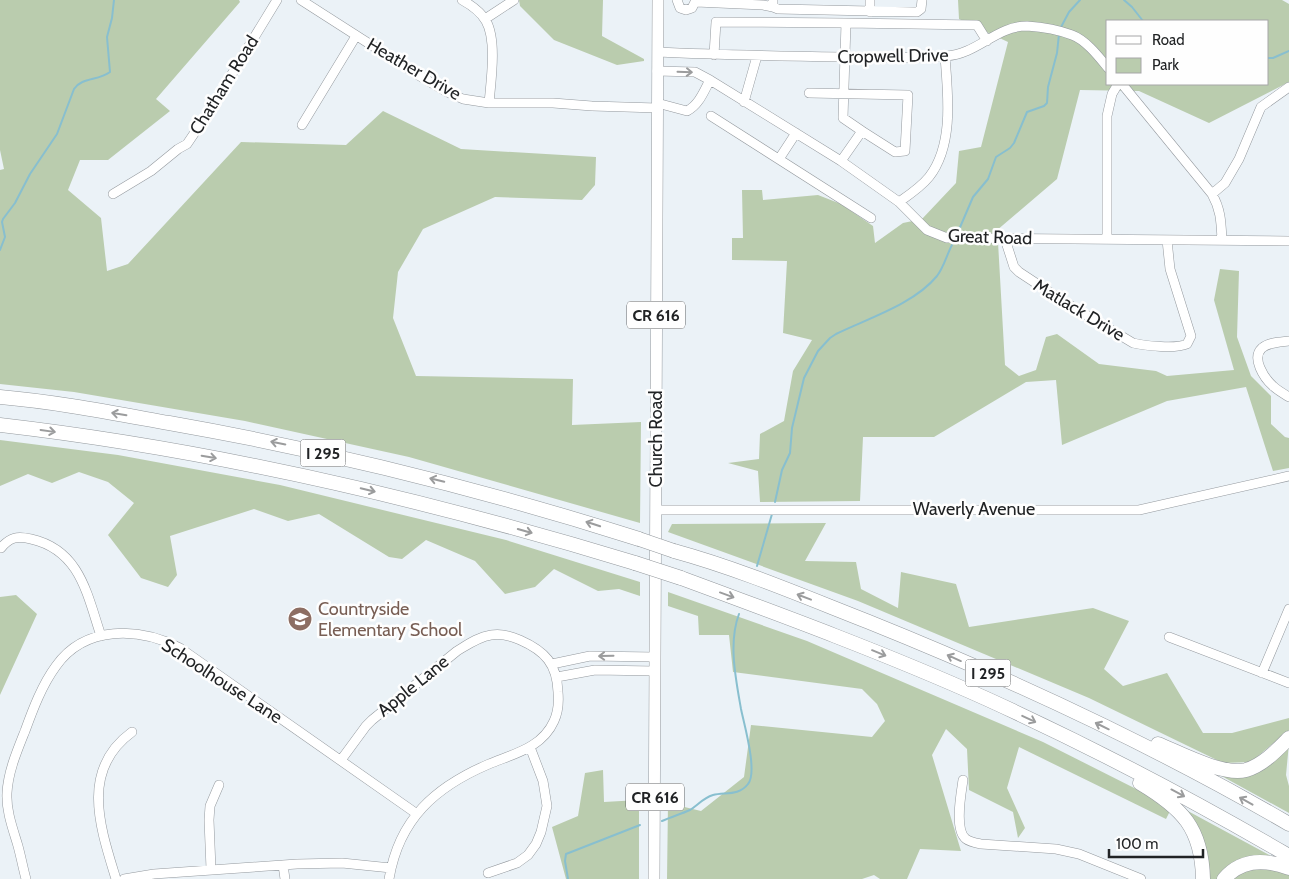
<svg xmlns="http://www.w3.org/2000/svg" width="1289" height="879" viewBox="0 0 1289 879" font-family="Cabin,sans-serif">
	<rect width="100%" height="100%" fill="#ebf2f7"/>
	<path fill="#baccae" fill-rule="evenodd" d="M0,0H239L240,2L156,99L170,111L108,160H80L68,190L101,218L107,271L128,264L241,142L346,145L383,111L461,149L596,157L595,185L582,200L495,197L423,229L398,272L393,318L416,376L573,379L572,425L641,422L640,523L409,457L245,421L74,392L0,384V170L4,169L0,150Z
		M519,0H603L602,36L644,59V61L617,65L554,40L520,6Z
		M958,0H1282L1289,4V82L1209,123L1139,91L1080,90L1057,179L996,231L998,242L1005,365L1019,376L1036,370L1046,337L1057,334L1099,364L1156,371L1167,376L1234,370L1214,300L1220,269L1239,271L1237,337L1251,376L1271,396V424L1285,437L1289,438V468L1273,471L1246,387L1167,401L1062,445L1056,380L1026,382L934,437H863L860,501L760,502L758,471L728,463L759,459L760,434L784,421L793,371L812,340L783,333L787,261L732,260V238H743L742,190H762L763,200L818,195L841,204L873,226L875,243L903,223L922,219L956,183L959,151L981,147L1008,42L959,19ZM1108,21H1268V84H1108Z
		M0,440L118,455L280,485L506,540L640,582V596L619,589L598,591L554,569L535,587L505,594L475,561L426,540L402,559L389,557L319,514L288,521L254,509L170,536L177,575L168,587L141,578L108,535L134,503L108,482L79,472L52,483L28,474L0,486Z
		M826,523L805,561L856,562L861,589L898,608L901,572L956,584L969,627L1093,608L1129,621L1104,669L1123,686L1167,673L1203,733H1232L1289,718V730L1251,762L1223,763L1089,698L858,601L668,532L672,524Z
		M668,592L807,641L1043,742L1158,800L1171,809L1166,819L1019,747L1007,788L1025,828L1018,838L1013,812L969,790L967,749L946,729L932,755L961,851L920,849L907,879H880L874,875L862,879H667L668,803L701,811L744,777L751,725L872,737L885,721L877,704L862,689L733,672L729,635H699L698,616L668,606Z
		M16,595L37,614L0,695V597Z
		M1289,743L1286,775L1289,786V813L1207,768L1225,773Z
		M603,770L604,802L639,800V879H566L552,827L578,816L585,773Z
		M1186,810L1284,863L1271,860L1219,879H1207Z
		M1271,868L1289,875V879H1229L1241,870Z"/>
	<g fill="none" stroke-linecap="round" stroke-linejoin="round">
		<path stroke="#88bfcf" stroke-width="2" d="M1124,0L1132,7L1143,21
			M1060,29L1069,12L1080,0
			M1268,58H1273L1289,51
			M958,232L973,197L988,179L996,157L1010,148L1014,143L1027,112L1044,106L1047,103L1048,87L1057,53L1059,34
			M0,250L5,237L2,222L3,219L15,203L30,174L57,134L74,89C82,77 98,81 110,72L107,37L112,18L114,0
			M775,502L782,470L790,453L792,428L804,378L818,351L830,338L836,334C869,318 914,304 937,276C944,267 947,254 952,245
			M757,566L772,514
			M662,821C671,817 681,814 690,810C698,805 703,798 713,795C725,792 739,796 748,784C758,772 744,724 741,709C736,680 728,643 739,614
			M568,879L565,861L566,854L640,825"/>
		<defs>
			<path id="minor" d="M301,0L418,75L447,92L463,99L489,103H553L592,106L657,108
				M462,0C471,5 481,12 486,21C497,40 491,81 489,103
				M677,0L680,8L686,10L692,8L696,0
				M773,0V7L778,9L917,12L921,9L922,0
				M870,0V12
				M696,2L763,5L773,7
				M485,19L514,0
				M658,52C720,55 782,56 844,57C878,57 912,59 946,56C978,54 996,26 1027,26C1041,27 1059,30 1072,35C1086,40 1099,57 1108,68
				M714,55L716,22L846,23
				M657,71L695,72L710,80L841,161L899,202L927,230L947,238L1289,241
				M1122,84L1212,194
				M809,93L908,95L905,151L895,152L862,131
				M744,102L757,56
				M657,103L687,111C699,105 704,91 710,80
				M711,116L871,218
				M302,125L356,36
				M779,159L796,133
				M841,161L862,131L843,118L846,23L977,25L987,41
				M113,194L151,171L178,149L187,144L210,110L277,0
				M899,202C909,195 921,187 929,177C954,145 948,95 945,57
				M1005,239L1014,267L1019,272L1063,301L1133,343C1146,346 1176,349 1187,344L1191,336L1170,269L1167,240
				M1107,239V116L1112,94L1118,84
				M1222,240C1221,222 1221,210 1212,194L1225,183L1239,159L1261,107L1289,87
				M1289,341C1281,342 1269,342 1262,348C1251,358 1264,378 1273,386C1277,390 1284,394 1289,397
				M656,510H1139L1289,476
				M1,548C10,537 17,536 31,539C80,550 87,594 101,636
				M1169,637L1289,683
				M552,664L590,656L655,657
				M1262,673L1289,609
				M557,677L595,670L655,671
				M341,760L366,726L372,720L457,651C467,645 478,637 491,635C501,633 511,636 520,640C545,651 557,664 558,692C559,702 558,712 554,721C542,748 513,754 489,764C435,787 399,819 389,879
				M963,780C961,794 954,830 966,839C970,842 976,843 981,844L1056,849L1079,854L1141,879
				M283,865L285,879
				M211,869L209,820L210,806L219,785
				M488,873L517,863L528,855L536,844L541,832L547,806L543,781L530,747
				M26,879C23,868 21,857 18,846C13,829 6,811 7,793C8,772 17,751 25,731C33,709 42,685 56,666C85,625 139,627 180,648L417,814
				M116,879C100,827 80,770 132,732
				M124,879L154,874L297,864L342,863L391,868"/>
			<path id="major" d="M654,879L658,0"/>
			<path id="highway" d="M0,397C57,402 113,413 169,423C328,451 485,490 639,539
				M0,425C216,450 428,500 635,563
				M674,551C740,569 805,597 869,622C1013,680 1155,746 1289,824
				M681,578C784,616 887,654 987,699C1090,746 1191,799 1289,856
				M1158,744C1180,753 1223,776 1246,770C1263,765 1277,750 1289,738
				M1140,783C1182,808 1202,828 1203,879
				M1224,879C1241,859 1265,859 1289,868"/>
		</defs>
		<use href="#minor" stroke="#94999e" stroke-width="10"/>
		<use href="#major" stroke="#94999e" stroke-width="12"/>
		<use href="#highway" stroke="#94999e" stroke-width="15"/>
		<use href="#minor" stroke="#fff" stroke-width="9"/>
		<use href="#major" stroke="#fff" stroke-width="11"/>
		<use href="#highway" stroke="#fff" stroke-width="14"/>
		<defs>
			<path id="highway-bridge" d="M639,539L674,551
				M635,563L681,578"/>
		</defs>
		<use href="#highway-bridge" stroke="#94999e" stroke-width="15" stroke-linecap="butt"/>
		<use href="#highway-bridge" stroke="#fff" stroke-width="14"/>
	</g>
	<defs><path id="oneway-shaft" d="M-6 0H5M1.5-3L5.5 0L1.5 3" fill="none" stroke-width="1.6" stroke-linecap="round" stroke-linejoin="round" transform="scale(1.25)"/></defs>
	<g stroke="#9b9c9d">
		<use href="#oneway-shaft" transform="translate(685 72) rotate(2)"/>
		<use href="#oneway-shaft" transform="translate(119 414) rotate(-171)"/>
		<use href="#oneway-shaft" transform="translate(48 431) rotate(8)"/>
		<use href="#oneway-shaft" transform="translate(278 443) rotate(-169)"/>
		<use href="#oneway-shaft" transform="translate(209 457) rotate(10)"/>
		<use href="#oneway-shaft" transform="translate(437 480) rotate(-166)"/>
		<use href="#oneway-shaft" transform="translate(368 490) rotate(13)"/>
		<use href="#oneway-shaft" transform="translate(593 524) rotate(-162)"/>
		<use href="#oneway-shaft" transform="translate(525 531) rotate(16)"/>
		<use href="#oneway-shaft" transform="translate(727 595) rotate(20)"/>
		<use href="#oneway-shaft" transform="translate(804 597) rotate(-159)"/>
		<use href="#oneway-shaft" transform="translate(879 653) rotate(22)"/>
		<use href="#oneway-shaft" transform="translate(606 656) rotate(179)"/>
		<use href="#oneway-shaft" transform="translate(954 658) rotate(-156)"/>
		<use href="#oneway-shaft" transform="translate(1029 719) rotate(25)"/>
		<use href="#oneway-shaft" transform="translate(1102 726) rotate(-154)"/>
		<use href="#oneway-shaft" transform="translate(1178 793) rotate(28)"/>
		<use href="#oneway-shaft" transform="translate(1246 801) rotate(-151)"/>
	</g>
	<defs>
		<symbol id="school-disc" viewBox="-11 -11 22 22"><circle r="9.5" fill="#8d6e63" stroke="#fefefe"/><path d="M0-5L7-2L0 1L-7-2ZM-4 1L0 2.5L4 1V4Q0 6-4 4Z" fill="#fff"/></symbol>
	</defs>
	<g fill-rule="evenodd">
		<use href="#school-disc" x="286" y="605" width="28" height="28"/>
	</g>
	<g text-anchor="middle" stroke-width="5" stroke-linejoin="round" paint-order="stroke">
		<g fill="#fefefe" stroke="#636566" stroke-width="1">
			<rect x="627" y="301.5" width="58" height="27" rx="4"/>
			<rect x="300.5" y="439.5" width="45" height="27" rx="4"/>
			<rect x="965.5" y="659.5" width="45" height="27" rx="4"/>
			<rect x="626" y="783.5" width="58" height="27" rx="4"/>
		</g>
		<g font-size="16" font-weight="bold" fill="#212325">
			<text x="656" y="321">CR 616</text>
			<text x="323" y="459">I 295</text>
			<text x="988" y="679">I 295</text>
			<text x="655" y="803">CR 616</text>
		</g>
		<g font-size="18" fill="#212325" stroke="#fefefe">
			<text transform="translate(893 56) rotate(-1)" y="6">Cropwell Drive</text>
			<text transform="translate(414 69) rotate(30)" y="6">Heather Drive</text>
			<text transform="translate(224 85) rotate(-58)" y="6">Chatham Road</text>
			<text transform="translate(990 237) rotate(2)" y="6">Great Road</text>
			<text transform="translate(1079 310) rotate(31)" y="6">Matlack Drive</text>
			<text transform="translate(656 439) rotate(-90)" y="6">Church Road</text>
			<text x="974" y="515">Waverly Avenue</text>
			<text transform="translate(222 681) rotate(33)" y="6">Schoolhouse Lane</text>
			<text transform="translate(413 686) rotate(-39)" y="6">Apple Lane</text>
		</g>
		<g font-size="18" fill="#785e54" stroke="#fefefe" text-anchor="start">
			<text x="318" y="615">Countryside<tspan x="318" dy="21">Elementary School</tspan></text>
		</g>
	</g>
	<rect x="1106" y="20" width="162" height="65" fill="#fefefe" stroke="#a6a6a7"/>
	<rect x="1116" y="36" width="25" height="8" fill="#ffffff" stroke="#a6a6a7"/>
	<text x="1152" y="45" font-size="15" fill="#212325">Road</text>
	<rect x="1116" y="58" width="25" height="15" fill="#baccae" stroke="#a6a6a7"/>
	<text x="1152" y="70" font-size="15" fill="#212325">Park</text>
	<path d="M1109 849v8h94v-8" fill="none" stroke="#212325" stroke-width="2.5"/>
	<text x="1116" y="849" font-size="15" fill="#212325" stroke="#fefefe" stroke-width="4" paint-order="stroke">100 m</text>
</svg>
